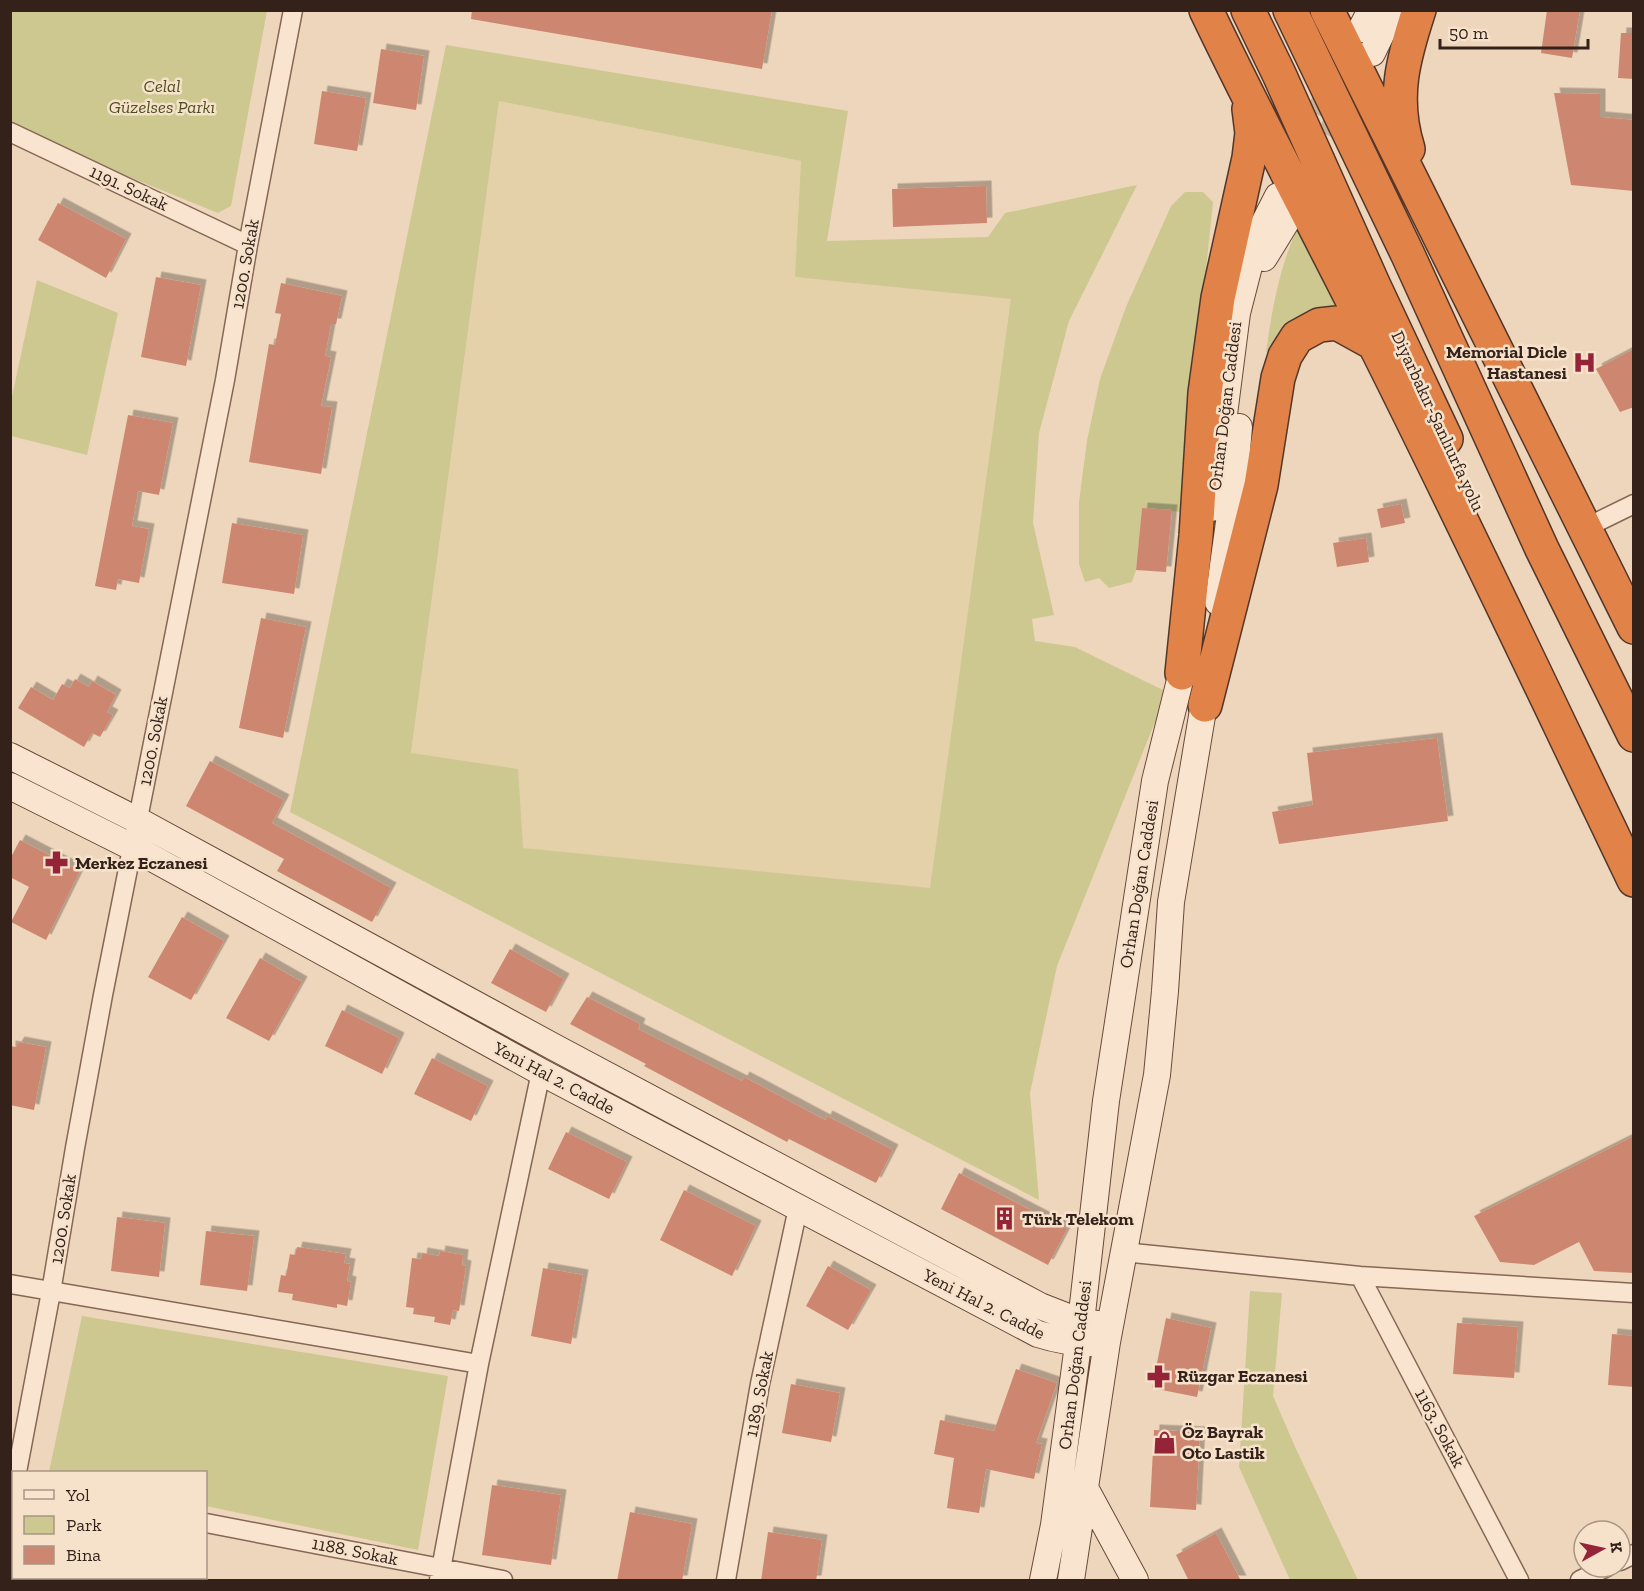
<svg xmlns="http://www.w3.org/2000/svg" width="1644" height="1591" viewBox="0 0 1644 1591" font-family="'Zilla Slab',serif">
	<defs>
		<filter id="shadow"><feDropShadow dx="5.5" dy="-5.5" stdDeviation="0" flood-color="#0004"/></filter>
	</defs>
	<rect width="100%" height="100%" fill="#eed6bc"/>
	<path fill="#e4d0a9" d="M499,101L801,161L795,277L1012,299L930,889L523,848L411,754Z"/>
	<path fill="#ccc890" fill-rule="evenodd" d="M10,11H267L231,206L218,213L11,129Z
		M446,45L848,111L827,241L988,237L1005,213L1137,185L1069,321L1039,433L1033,523L1054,615L1032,619L1035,641L1075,647L1167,692L1057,966L1030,1093L1039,1200L290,812ZM499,101L801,161L795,277L1011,299L930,888L523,848L518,769L411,753Z
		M1185,192H1203L1213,202L1181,512L1142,508L1136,570L1132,582L1109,588L1099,578L1085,582L1079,564V502L1087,441L1100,379L1126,307L1171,206Z
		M1300,223L1340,306L1309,311L1290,325L1266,353C1272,308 1280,264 1300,223Z
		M37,280L118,313L87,455L11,436V401Z
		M1250,1291L1282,1293L1273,1396L1296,1449L1358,1580H1290L1239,1467Z
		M82,1316L448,1376L418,1550L206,1506V1472H49Z"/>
	<path fill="#cd8770" filter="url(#shadow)" d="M472,10H772L762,69L471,19Z
		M1547,10H1580L1572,58L1541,53Z
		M1621,33H1634V79L1618,78Z
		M381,49L424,56L416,110L373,103Z
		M322,91L366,98L357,151L314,144Z
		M1554,93L1600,94V117L1634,120V191L1571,185Z
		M986,186L987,223L893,227L892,189Z
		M58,203L126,239L106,278L38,240Z
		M156,277L201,285L186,366L141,357Z
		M281,283L342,296L336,324H331L325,356L331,357L321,406L332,407L321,474L249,462L269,344L275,345L281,314L275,313Z
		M1634,349V407L1620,412L1596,369Z
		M128,415L173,423L159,495L138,491L132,526L149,529L139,583L118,579L116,590L95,586Z
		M1401,504L1405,523L1381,528L1377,509Z
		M1142,508L1172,510L1166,572L1136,570Z
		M232,523L303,535L294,594L222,583Z
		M1366,538L1369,562L1337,567L1333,543Z
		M261,618L306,627L283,738L239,728Z
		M75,679L89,687L92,681L116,695L107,712L113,715L100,737L92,733L84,747L18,708L31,687L53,700L62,684L70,688Z
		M1437,738L1448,821L1279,844L1272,812L1313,805L1307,753Z
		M210,761L284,800L272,823L391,888L372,922L277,871L284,859L186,806Z
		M20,840L80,871L46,940L11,922L29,887L10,877V859Z
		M182,917L224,941L191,1000L148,977Z
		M510,949L564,979L546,1012L491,983Z
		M260,958L302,982L269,1041L226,1018Z
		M587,997L640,1024L638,1029L742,1081L744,1077L825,1120L827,1116L893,1150L876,1183L789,1139L787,1142L644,1066L646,1064L570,1024Z
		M342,1010L399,1038L382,1074L325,1046Z
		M19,1042L46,1047L34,1110L10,1105V1046L16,1047Z
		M432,1058L488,1086L471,1121L414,1094Z
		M566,1132L627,1162L609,1199L548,1169Z
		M1634,1136V1273L1594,1271L1579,1242L1534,1265L1500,1262L1474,1216Z
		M959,1173L1067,1229L1048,1265L941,1209Z
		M684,1190L756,1226L732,1276L660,1240Z
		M117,1217L165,1223L159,1277L111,1271Z
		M206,1231L254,1236L247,1291L200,1285Z
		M297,1247L346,1254L344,1263L350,1264L347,1281L351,1282L347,1306L337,1304V1308L292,1300L293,1294L278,1292L281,1275L286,1276L290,1254L295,1255Z
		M440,1251L463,1255L462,1265L466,1266L459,1311L453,1310L450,1325L434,1322L435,1317L413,1314L414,1308L406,1307L412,1258L421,1259L422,1253L439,1256Z
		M828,1266L871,1290L848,1330L806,1306Z
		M543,1268L583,1275L571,1344L531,1336Z
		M1166,1318L1211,1328L1197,1397L1152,1388Z
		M1457,1323L1518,1327L1514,1378L1453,1374Z
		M1612,1334L1634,1336V1387L1608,1385Z
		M1016,1369L1057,1383L1036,1443L1042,1444L1034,1479L986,1469L979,1513L947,1508L954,1458L934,1454L940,1420L994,1431Z
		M791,1384L840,1393L831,1442L782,1433Z
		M1154,1430L1200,1432L1196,1510L1150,1507Z
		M492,1485L561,1495L551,1565L482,1555Z
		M630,1512L692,1524L682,1581H617Z
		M768,1532L822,1540L816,1581H761Z
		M1216,1533L1241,1581H1189L1176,1555Z"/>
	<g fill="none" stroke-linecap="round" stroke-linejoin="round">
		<path stroke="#c9b29c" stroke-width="26" stroke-dasharray="26 13" stroke-linecap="butt" d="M1301,150L1335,80
			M1312,171L1366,64"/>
		<defs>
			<path id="street" d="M10,132L248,245
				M1585,528L1634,504
				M1123,1252L1360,1276L1634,1293
				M1360,1276L1519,1580
				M10,1284L479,1364
				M17,1472L51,1292L75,1148L103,995L225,380L248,245L293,10
				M10,1508L14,1489
				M206,1523L503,1580
				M1620,1561L1634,1554
				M439,1580L479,1364L541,1072
				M726,1580L760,1384L798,1208
				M1580,1580L1607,1567"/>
			<path id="secondary" d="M1361,29L1371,10
				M1372,53L1393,10
				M1264,258L1288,219
				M1212,508L1237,313L1256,239L1278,196
				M1218,602L1234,486L1239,427
				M10,756L137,820L554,1047L1040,1306L1081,1322L1097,1324
				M10,786L132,847L541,1072L1038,1334C1057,1340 1074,1343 1093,1343
				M1085,1488L1135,1580
				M1043,1580L1054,1525L1081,1322L1106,1101L1123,990L1155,781L1186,656
				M1071,1580L1107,1342L1157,1075L1165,991L1171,902L1207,686"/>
			<path id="highway" d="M1206,10C1260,123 1319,233 1375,345C1464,522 1548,701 1634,880
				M1248,10L1279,74L1374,286L1446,439
				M1290,10L1408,255L1542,549L1634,735
				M1327,10L1634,627
				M1408,149C1392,98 1403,59 1419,10
				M1182,673L1196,536L1205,393L1218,298L1249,158L1252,133L1249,109
				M1205,705L1261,485L1278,378L1285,356L1297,337L1319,325L1337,323L1375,344"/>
		</defs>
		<use href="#street" stroke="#856755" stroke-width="21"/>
		<use href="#secondary" stroke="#674839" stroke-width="28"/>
		<use href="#highway" stroke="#53362a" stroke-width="36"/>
		<use href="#street" stroke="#f9e5cf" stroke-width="18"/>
		<use href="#secondary" stroke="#f9e5cf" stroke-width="26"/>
		<use href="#highway" stroke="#e18348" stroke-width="33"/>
	</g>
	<defs>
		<symbol id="hospital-bare" viewBox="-9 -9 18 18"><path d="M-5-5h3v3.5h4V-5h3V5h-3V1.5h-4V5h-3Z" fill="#952439" stroke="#f6e2cb" stroke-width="2.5" paint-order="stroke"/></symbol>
		<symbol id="pharmacy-bare" viewBox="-9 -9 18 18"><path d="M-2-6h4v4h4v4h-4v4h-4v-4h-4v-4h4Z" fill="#952439" stroke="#f6e2cb" stroke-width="2.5" paint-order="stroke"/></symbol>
		<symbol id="building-bare" viewBox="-9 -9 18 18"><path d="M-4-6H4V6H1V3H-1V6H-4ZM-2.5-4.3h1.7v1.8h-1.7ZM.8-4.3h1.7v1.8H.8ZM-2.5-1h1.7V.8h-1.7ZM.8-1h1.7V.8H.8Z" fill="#952439" stroke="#f6e2cb" stroke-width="2.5" paint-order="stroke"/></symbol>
		<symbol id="shop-bare" viewBox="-9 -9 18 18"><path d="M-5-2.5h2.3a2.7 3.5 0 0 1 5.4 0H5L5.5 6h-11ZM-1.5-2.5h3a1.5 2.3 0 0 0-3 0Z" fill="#952439" stroke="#f6e2cb" stroke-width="2.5" paint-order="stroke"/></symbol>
	</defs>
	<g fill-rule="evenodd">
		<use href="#hospital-bare" x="1568" y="346" width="33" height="33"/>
		<use href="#pharmacy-bare" x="40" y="846" width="33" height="33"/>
		<use href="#building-bare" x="988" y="1202" width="33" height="33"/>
		<use href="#pharmacy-bare" x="1142" y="1360" width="33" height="33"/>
		<use href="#shop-bare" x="1148" y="1426" width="33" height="33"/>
	</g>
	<g text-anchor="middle" stroke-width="5" stroke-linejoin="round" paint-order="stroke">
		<g font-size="18" font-style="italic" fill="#4d5121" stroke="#f6e2cb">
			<text x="162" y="92">Celal<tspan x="162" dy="21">Güzelses Parkı</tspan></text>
		</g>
		<g font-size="18" fill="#34221a" stroke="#f6e2cb">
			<text transform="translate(129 188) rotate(25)" y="6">1191. Sokak</text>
			<text transform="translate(245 264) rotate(-80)" y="6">1200. Sokak</text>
			<text transform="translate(1225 406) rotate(-83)" y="6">Orhan Doğan Caddesi</text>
			<text transform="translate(1438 421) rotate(65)" y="6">Diyarbakır-Şanlıurfa yolu</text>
			<text transform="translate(153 741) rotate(-79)" y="6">1200. Sokak</text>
			<text transform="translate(1139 884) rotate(-81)" y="6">Orhan Doğan Caddesi</text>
			<text transform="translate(554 1078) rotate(28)" y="6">Yeni Hal 2. Cadde</text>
			<text transform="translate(63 1219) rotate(-81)" y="6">1200. Sokak</text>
			<text transform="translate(984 1304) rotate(27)" y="6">Yeni Hal 2. Cadde</text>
			<text transform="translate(1075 1365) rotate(-83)" y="6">Orhan Doğan Caddesi</text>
			<text transform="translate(759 1394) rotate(-79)" y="6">1189. Sokak</text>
			<text transform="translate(1440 1428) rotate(62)" y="6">1163. Sokak</text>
			<text transform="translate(355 1551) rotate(11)" y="6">1188. Sokak</text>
		</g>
		<g font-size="18" font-weight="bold" fill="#34221a" stroke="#f6e2cb" text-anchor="start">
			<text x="1567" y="358" text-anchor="end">Memorial Dicle<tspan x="1567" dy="21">Hastanesi</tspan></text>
			<text x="75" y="869">Merkez Eczanesi</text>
			<text x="1022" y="1225">Türk Telekom</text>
			<text x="1177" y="1382">Rüzgar Eczanesi</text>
			<text x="1182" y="1438">Öz Bayrak<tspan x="1182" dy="21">Oto Lastik</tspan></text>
		</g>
	</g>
	<rect width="1644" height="1591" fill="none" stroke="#34221a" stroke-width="24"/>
	<rect x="12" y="1471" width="195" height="108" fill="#f6e2cb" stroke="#a89584" stroke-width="1.5"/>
	<rect x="24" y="1490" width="30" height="9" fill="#f9e5cf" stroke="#a89584" stroke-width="1.5"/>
	<text x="66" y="1501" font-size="18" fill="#34221a">Yol</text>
	<rect x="24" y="1516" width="30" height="18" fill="#ccc890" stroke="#a89584" stroke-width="1.5"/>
	<text x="66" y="1531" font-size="18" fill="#34221a">Park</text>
	<rect x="24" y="1546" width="30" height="18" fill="#cd8770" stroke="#a89584" stroke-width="1.5"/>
	<text x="66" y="1561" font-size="18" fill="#34221a">Bina</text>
	<g transform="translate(1602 1549) rotate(82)"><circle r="28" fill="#f6e2cb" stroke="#a89584" stroke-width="1.5"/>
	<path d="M0-4.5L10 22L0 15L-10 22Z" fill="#952439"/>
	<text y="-9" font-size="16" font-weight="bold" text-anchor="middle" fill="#34221a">K</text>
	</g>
	<path d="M1440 39v9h148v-9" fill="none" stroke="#34221a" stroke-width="3"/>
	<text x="1449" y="39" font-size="18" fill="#34221a" stroke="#f6e2cb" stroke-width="4.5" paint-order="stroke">50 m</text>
</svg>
